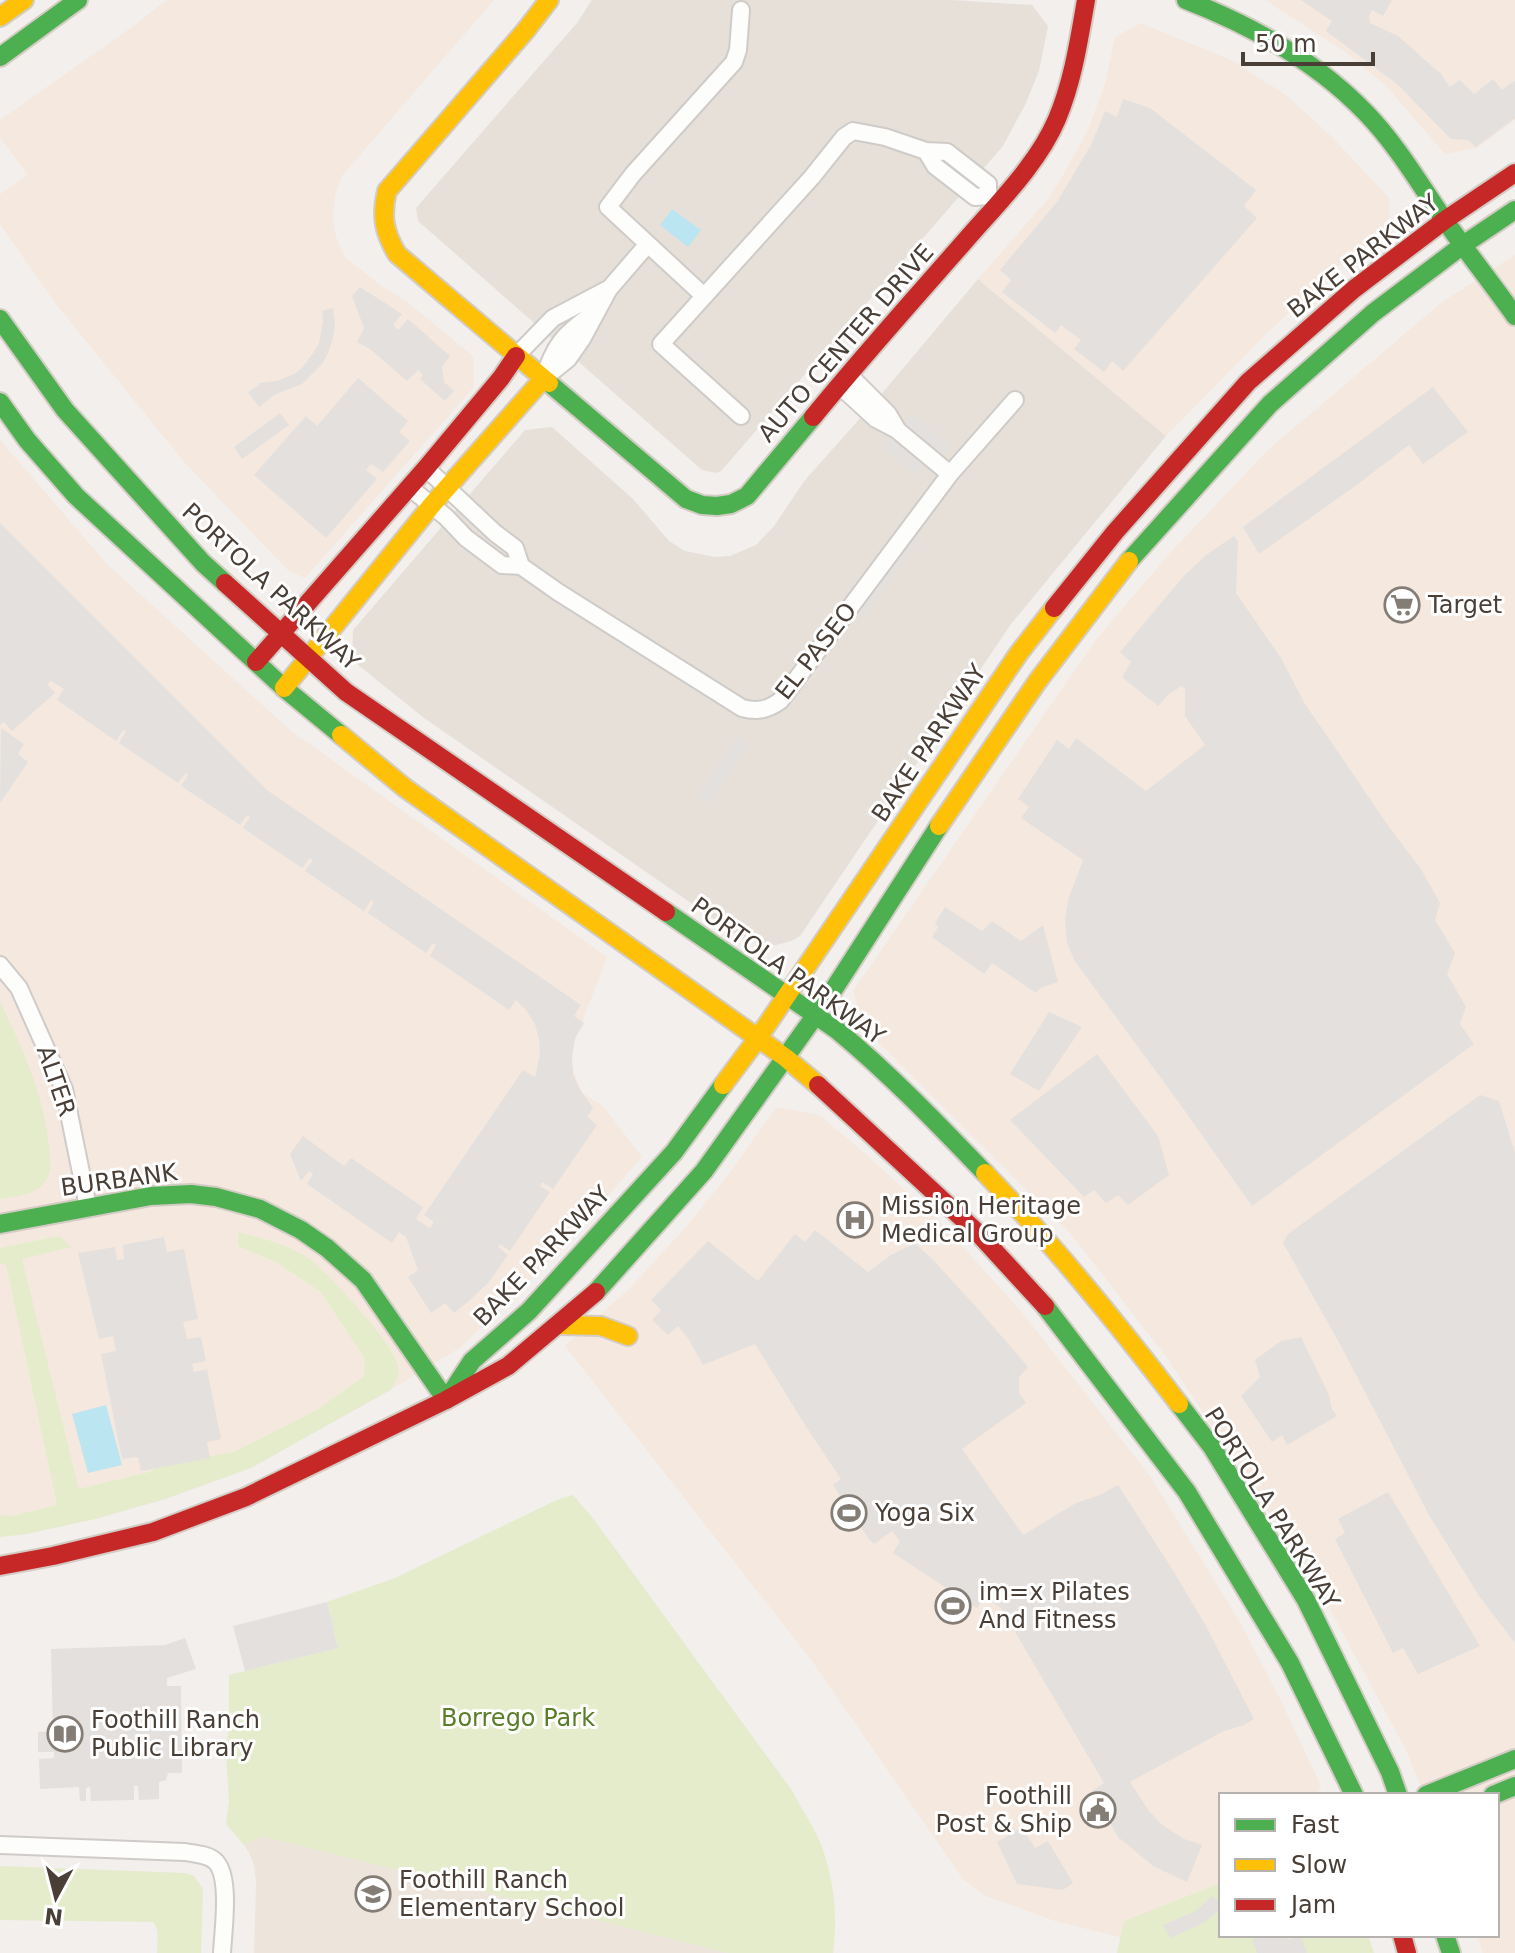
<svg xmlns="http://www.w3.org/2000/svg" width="1515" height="1953" viewBox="0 0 1515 1953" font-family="'DejaVu Sans',sans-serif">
	<rect width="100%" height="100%" fill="#f2efec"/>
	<path fill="#e6e0d9" d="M592,0H952L1032,5L1048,26L1039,71L1025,105L1003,146L721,471L716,473L702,470L418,221L416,208L577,23Z
		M978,279L1166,436L1011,624L800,936L791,941L776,945L768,944L740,937L424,718L352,660L353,630L525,430L552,427L633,499L669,541L685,551L715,557L730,556L756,545L774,526L805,480L879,397Z"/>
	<path fill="#f5e8df" d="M166,0H494L342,176L335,195L333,221L336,237L345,257L380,285L406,301L473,356L474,387L305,578L289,571L185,463L55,303L0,224V194L28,175L0,138V120L135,25Z
		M1265,0H1515V120L1477,148L1445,154L1386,86L1344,51Z
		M1141,23L1233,61L1286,95L1332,137L1389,198L1390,225L1338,267L1267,333L1166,436L978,279L1048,199L1062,177L1088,130L1105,84L1115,37Z
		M1515,255V1953H1483L1477,1935H1497V1795H1424L1406,1750L1319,1589L1167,1358L1071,1234L865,1029L853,991L1095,641L1169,554L1269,449L1441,303Z
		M0,440L108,565L290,730L607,957L573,1046L570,1062L582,1093L603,1106L642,1157L557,1253L461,1347L392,1389L251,1468L165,1499L95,1519L26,1534L0,1537Z
		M776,1107L819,1115L860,1149L943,1225L1020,1310L1150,1476L1240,1622L1281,1701L1321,1786L1317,1795H1221V1917L1140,1942L1055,1921L986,1896L963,1879L812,1661L565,1346L629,1289L685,1228L729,1174Z"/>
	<path fill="#ede5db" d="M262,1836L728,1953H254L256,1883L254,1865L249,1853L244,1845Z"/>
	<path fill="#e5eccc" d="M0,1001C22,1048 44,1094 49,1146C50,1156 52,1168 48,1177C39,1195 18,1196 0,1199Z
		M238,1232C262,1238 286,1244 308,1258C327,1271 395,1345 398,1366C400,1375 395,1382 392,1389L251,1468L165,1499L95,1519L26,1534L0,1537V1515L12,1516L57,1505L6,1265L0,1263V1248L59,1236L72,1247L22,1259L79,1489L153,1471L155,1465L234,1452L317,1410L364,1376L365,1359L321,1292L276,1262L238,1246Z
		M573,1495L592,1517L793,1792C801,1808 813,1825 820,1842C834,1877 838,1916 833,1953H728L262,1836L244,1845L226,1824L229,1801L226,1754L229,1725V1675L338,1648L327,1602L395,1578L559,1499Z
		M0,1866L185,1873L194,1876L203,1889L201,1953H157C157,1943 160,1929 153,1922L0,1920Z
		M1221,1883V1935H1368L1374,1953H1117L1124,1921Z"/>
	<path fill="#e4e0dd" d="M1301,0H1392L1383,16L1372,10L1369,17L1370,23L1398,36L1441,74L1450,87L1460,80L1474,94L1493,79L1502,90L1515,80V118L1476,147L1468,140L1451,139L1397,84L1326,31L1332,21Z
		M1123,99L1150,108L1256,190L1244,206L1257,218L1123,371L1112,361L1104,372L1074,349L1081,340L1061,325L1055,333L1002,292L1011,280L1000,270L1057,202L1091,145L1105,111L1117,117Z
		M360,287L402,314L393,325L398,330L408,319L450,356L442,367L444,382L454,391L445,401L420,379L423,375L418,370L407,381L370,349L357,342L364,328L352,296Z
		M333,308L335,325L333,338L328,353L322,364L302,384L274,395L259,407L248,392L258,386L259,383L277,381L294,374L302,368L314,352L319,343L323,322L322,311Z
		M358,378L408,421L399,432L410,441L383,472L371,464L366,470L377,479L326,538L254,475L306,416L317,426Z
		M1433,387L1468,432L1423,464L1409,445L1354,487L1259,554L1243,527Z
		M280,413L289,425L242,459L234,447Z
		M912,413L951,446L930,471L924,465L915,475L882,447Z
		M0,523L267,790L581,1005L574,1016L584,1023L575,1038L572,1057L573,1074L579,1088L593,1108L587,1117L597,1125L553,1189L542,1182L540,1186L550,1192L510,1251L500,1244L498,1247L508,1255L489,1282L469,1301L454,1313L445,1303L431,1313L408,1277L418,1270L406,1237L399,1232L392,1243L307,1184L313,1174L309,1171L301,1181L290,1154L303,1136L344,1166L351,1158L423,1207L416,1219L430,1228L434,1222L424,1215L523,1070L535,1077L540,1054L539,1039L535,1024L526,1010L516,1000L509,1010L430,956L436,945L433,943L426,953L368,913L374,902L371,900L364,911L305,871L313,860L310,858L302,868L243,828L250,817L247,815L240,825L181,786L188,775L186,773L178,783L119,743L126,731L123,730L116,741L57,700L64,689L51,681L47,684L55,693L12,731L4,722L0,725Z
		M915,535L920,539L863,618L857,614Z
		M1234,536L1238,541L1236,593L1281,658L1305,704L1334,746L1389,827L1421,869L1440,903L1435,920L1455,953L1447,974L1466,1007L1460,1024L1474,1044L1252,1206L1180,1104L1074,960L1067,942L1065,919L1069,897L1083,860L1021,818L1029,807L1018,799L1057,740L1069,749L1076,738L1146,791L1205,745L1185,716V689L1181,686L1168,695L1158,706L1122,677L1131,662L1120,652L1183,577L1206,555Z
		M1,728L24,744L18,754L28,762L0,803Z
		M737,736L749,744L709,804L697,796Z
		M945,907L982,931L992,921L1021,941L1043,925L1058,982L1040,988L1036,993L992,963L984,974L932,937L938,927L935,923Z
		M1049,1012L1082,1027L1039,1091L1010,1074Z
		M1097,1054L1158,1136L1169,1175L1128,1205L1118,1195L1106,1203L1094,1190L1084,1197L1010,1120Z
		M1480,1095L1499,1101L1515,1153V1643L1479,1596L1429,1515L1341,1346L1283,1243L1288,1234Z
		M815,1230L868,1272L891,1255L915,1243L933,1260L979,1310L1028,1367L1019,1377V1393L1026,1403L962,1449L1023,1535L1076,1503L1100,1495L1118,1485L1174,1572L1206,1626L1254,1719L1244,1725L1224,1731L1130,1782L1149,1811L1161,1824L1184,1839L1202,1845L1187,1882L1153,1866L1118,1837L1092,1791L1104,1783L1001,1608L985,1597L977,1608L893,1553L900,1541L892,1531L874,1544L868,1538L833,1485L841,1479L805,1425L755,1344L703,1365L688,1338L678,1326L668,1335L652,1320L661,1310L651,1300L708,1241L758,1281L795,1234L805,1242Z
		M164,1237L167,1252L184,1249L198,1319L183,1322L187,1339L201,1337L206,1361L192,1364L194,1372L207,1369L221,1439L207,1442L210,1458L141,1471L138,1457L122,1459L101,1354L116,1351L113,1336L99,1339L78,1253L115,1247L117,1260L124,1259L123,1245Z
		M1301,1337L1329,1395L1332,1409L1337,1416L1287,1445L1282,1435L1272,1442L1241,1396L1260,1377L1255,1360L1281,1341Z
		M1388,1492L1480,1646L1418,1674L1403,1648L1393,1653L1335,1539L1345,1533L1338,1519Z
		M327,1602L338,1648L245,1671L233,1626Z
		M185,1638L196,1669L167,1678V1686H181L182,1773H168L166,1780L159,1782V1799L139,1800L138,1786H134V1800L91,1801L90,1787L86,1788V1801H80L79,1787L40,1789L39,1759L54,1758V1752H38V1732L53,1731L51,1649L165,1645Z
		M1022,1827L1035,1848L1048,1841L1073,1883L1063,1890L1017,1884L997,1842Z
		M1212,1896L1221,1902V1907L1218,1911L1204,1923L1170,1938L1163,1925L1196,1911Z
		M1265,1935H1286L1288,1940L1301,1936L1307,1953H1257L1252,1939Z"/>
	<path fill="#bbe5f1" d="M672,209L701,230L688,247L660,225Z
		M106,1405L122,1465L88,1473L72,1414Z"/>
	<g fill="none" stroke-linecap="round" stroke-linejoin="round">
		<defs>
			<path id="street" d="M926,151L935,166L975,197L988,196L995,202
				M704,296L608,207L633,174L734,62L738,50L741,10
				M516,356L553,318L608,289
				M848,374L888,414L897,429
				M544,378C554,346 563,335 591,315
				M543,379L568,359L582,339L609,289L647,245
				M839,385L876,419L897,430L950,474
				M741,416L661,344L812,177L844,137L853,131L885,137L926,151L947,152L988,184V196
				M426,468L495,533L515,548L521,566
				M409,487L446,517L466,538L502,565L521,566L558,592L742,708C757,712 767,710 780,701L950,474L1015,400
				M0,965L19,988L64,1089L88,1207
				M0,1845L185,1852C195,1854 209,1854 216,1862C231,1878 223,1932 222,1953"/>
			<path id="fast" d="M1186,0C1253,26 1316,61 1366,113C1395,143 1416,178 1439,212C1463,247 1490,281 1515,316
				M0,57L78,0
				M0,319L65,410L203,563L225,583
				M549,383L686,499L702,505L717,506L731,504L747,496L813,417
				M0,402L27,440L76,496L284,688L341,735
				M1129,561L1270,404L1373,313L1463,245L1515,210
				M666,912L837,1030C890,1074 938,1124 985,1173
				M0,1224L151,1196L191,1194L216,1197L260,1209L301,1230L327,1248L363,1280L446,1400
				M596,1292L704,1171L830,995L939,826
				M1045,1306L1187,1492L1290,1663L1354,1795
				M449,1396L472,1361L529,1311L674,1152L723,1085
				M1179,1404L1212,1447L1306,1600L1390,1772L1398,1795
				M1426,1795L1515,1759
				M1493,1795L1515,1786
				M1445,1935L1451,1953"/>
			<path id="slow" d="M0,17L24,0
				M549,383L397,254C384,232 381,216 387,191L526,30L549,0
				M284,688L431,506L543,379
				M341,735L405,788L786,1058L818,1085
				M939,826L1037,682L1129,561
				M723,1085L758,1038L1019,653L1054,608
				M985,1173C1055,1246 1118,1324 1179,1404
				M559,1325L601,1326L628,1336"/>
			<path id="jam" d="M813,417C862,357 914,299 965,241C997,204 1038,164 1057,119C1073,81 1079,40 1086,0
				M225,583L346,692L666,912
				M1054,608L1115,532L1248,382L1354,289L1445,220L1515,173
				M256,662L426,468L501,378L516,356
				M818,1085L978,1233L1045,1306
				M0,1566L53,1556L153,1532L246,1497L446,1400L508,1366L596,1292
				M1402,1935L1407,1953"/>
		</defs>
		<use href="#street" stroke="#cfcbc8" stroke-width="20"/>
		<use href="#fast" stroke="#d3ccc4" stroke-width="22"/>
		<use href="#slow" stroke="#d3ccc4" stroke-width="22"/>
		<use href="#jam" stroke="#d3ccc4" stroke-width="22"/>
		<use href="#street" stroke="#fdfdfc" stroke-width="16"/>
		<use href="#fast" stroke="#4caf50" stroke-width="18"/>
		<use href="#slow" stroke="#ffc107" stroke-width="18"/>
		<use href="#jam" stroke="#c62828" stroke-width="18"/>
	</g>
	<defs>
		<symbol id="supermarket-ring" viewBox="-11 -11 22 22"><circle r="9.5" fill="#fff" stroke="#847d76" stroke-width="1.5"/><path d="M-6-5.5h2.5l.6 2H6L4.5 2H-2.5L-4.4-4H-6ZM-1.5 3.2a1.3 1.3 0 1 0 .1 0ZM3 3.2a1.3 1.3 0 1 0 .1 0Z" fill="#847d76"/></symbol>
		<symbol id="hospital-ring" viewBox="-11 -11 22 22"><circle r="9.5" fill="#fff" stroke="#847d76" stroke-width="1.5"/><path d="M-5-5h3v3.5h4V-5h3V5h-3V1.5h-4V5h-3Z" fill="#847d76"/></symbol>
		<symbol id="stadium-ring" viewBox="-11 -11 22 22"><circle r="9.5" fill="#fff" stroke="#847d76" stroke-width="1.5"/><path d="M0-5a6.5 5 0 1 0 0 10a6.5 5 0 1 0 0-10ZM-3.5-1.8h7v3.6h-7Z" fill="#847d76"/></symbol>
		<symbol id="library-ring" viewBox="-11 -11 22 22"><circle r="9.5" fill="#fff" stroke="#847d76" stroke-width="1.5"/><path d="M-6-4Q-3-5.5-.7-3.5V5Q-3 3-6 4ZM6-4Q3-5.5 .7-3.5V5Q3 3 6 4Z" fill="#847d76"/></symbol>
		<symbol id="civic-ring" viewBox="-11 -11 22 22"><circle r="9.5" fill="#fff" stroke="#847d76" stroke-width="1.5"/><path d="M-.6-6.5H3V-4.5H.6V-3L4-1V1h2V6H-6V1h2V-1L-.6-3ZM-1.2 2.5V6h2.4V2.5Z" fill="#847d76"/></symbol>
		<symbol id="school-ring" viewBox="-11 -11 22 22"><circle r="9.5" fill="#fff" stroke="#847d76" stroke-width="1.5"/><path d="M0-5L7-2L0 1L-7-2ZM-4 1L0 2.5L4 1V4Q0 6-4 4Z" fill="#847d76"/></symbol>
	</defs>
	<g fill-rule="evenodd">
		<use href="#supermarket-ring" x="1382" y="585" width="40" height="40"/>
		<use href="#hospital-ring" x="835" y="1200" width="40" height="40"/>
		<use href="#stadium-ring" x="829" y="1493" width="40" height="40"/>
		<use href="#stadium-ring" x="933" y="1586" width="40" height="40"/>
		<use href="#library-ring" x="45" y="1714" width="40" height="40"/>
		<use href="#civic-ring" x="1078" y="1790" width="40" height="40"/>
		<use href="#school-ring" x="353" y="1874" width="40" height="40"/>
	</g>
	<g text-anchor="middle" stroke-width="6" stroke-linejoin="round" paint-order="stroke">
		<g font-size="24" fill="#493f37" stroke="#fff">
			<text transform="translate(1363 256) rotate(-38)" y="8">BAKE PARKWAY</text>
			<text transform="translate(846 343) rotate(-49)" y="8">AUTO CENTER DRIVE</text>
			<text transform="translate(271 587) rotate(43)" y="8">PORTOLA PARKWAY</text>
			<text transform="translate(816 651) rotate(-52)" y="8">EL PASEO</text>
			<text transform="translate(929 743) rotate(-56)" y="8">BAKE PARKWAY</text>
			<text transform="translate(788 971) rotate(36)" y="8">PORTOLA PARKWAY</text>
			<text transform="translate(56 1081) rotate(71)" y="8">ALTER</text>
			<text transform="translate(119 1180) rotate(-8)" y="8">BURBANK</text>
			<text transform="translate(542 1256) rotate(-46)" y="8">BAKE PARKWAY</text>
			<text transform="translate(1272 1508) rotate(58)" y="8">PORTOLA PARKWAY</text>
		</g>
		<g font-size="24" fill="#493f37" stroke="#fff" text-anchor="start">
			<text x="1428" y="613">Target</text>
			<text x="881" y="1214">Mission Heritage<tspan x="881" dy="28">Medical Group</tspan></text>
			<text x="875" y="1521">Yoga Six</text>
			<text x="979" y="1600">im=x Pilates<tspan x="979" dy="28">And Fitness</tspan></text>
			<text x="91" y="1728">Foothill Ranch<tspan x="91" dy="28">Public Library</tspan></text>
			<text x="1072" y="1804" text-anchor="end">Foothill<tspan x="1072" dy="28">Post &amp; Ship</tspan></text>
			<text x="399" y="1888">Foothill Ranch<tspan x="399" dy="28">Elementary School</tspan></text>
		</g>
		<g font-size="24" fill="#587e27" stroke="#fff">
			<text x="518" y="1726">Borrego Park</text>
		</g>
	</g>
	<rect x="1219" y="1793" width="280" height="144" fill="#ffffff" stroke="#b6b2af" stroke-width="2"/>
	<rect x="1235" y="1819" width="40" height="12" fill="#4caf50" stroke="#b6b2af" stroke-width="2"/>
	<text x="1291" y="1833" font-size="24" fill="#493f37">Fast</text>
	<rect x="1235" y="1859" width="40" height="12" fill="#ffc107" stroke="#b6b2af" stroke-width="2"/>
	<text x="1291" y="1873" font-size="24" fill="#493f37">Slow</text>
	<rect x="1235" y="1899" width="40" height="12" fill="#c62828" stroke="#b6b2af" stroke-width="2"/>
	<text x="1291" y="1913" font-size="24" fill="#493f37">Jam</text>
	<g transform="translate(56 1897) rotate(187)" stroke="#ffffff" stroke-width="6" paint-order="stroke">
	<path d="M0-6L14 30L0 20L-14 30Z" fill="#493f37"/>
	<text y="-12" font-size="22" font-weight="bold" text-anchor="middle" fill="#493f37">N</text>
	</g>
	<path d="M1243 52v12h130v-12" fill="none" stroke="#493f37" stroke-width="4"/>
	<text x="1255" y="52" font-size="24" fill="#493f37" stroke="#ffffff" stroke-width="6" paint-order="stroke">50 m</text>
</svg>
